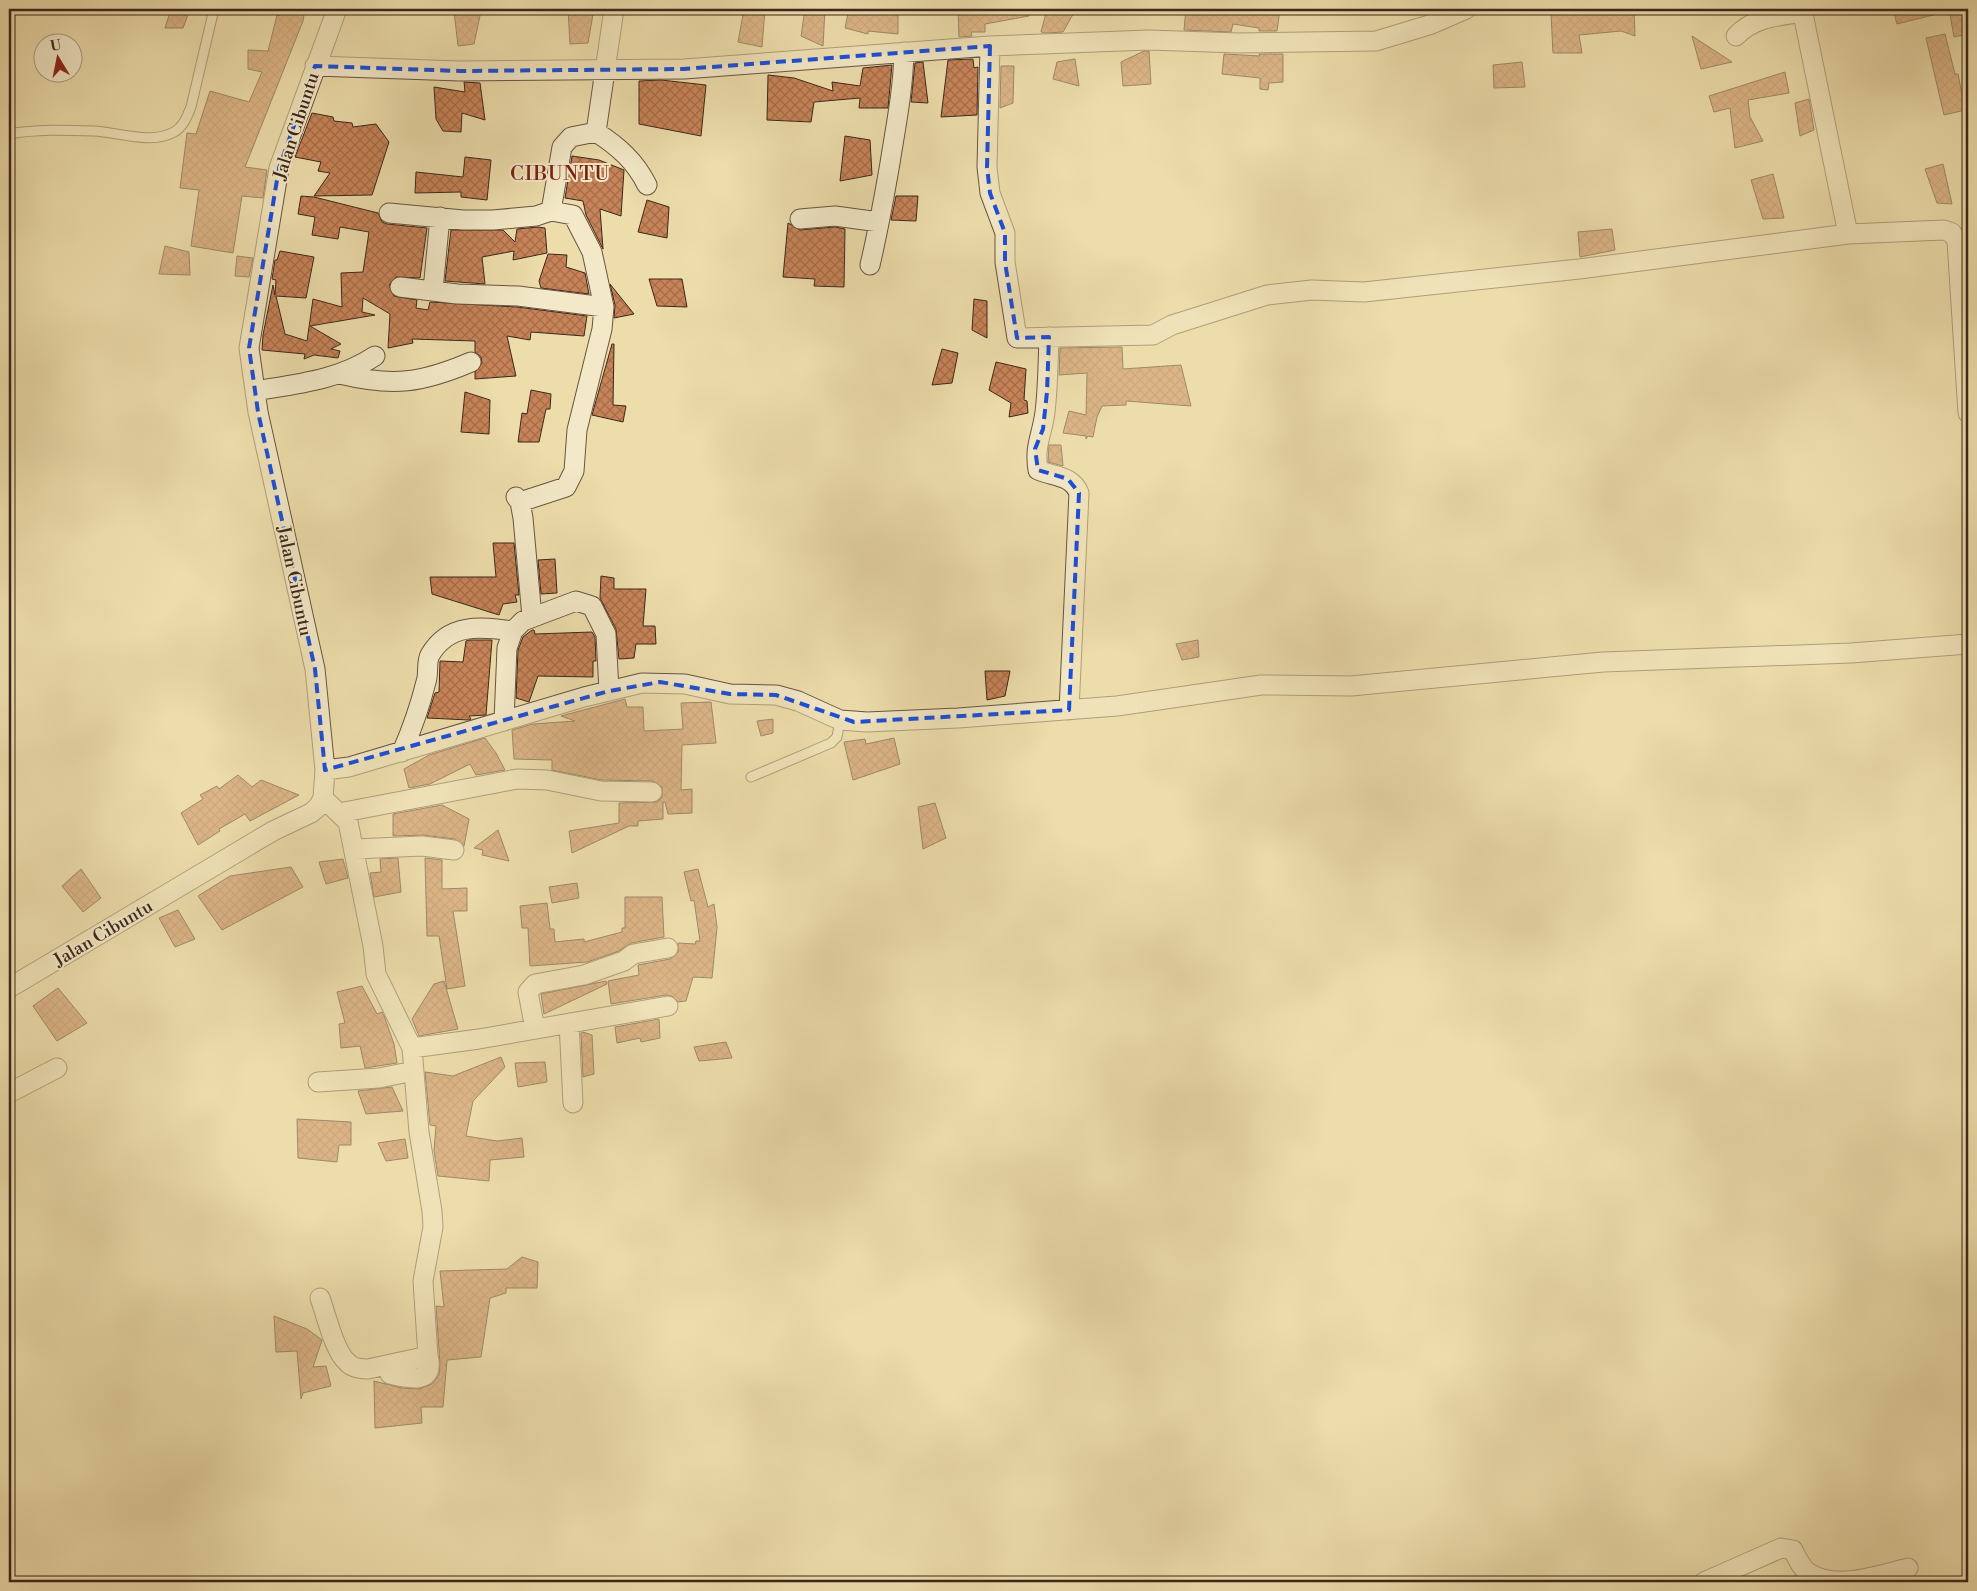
<svg xmlns="http://www.w3.org/2000/svg" width="1977" height="1591" viewBox="0 0 1977 1591" font-family="'Libre Bodoni',serif">
	<defs>
		<pattern id="building-cross-hatch" width="8" height="8" patternUnits="userSpaceOnUse" patternTransform="scale(1.25)"><rect width="8" height="8" fill="#c88458"/><path d="M0 0l8 8M0 8l8-8" fill="none" stroke="#a46c48"/></pattern>
	</defs>
	<rect width="100%" height="100%" fill="#edddab"/>
	<filter id="stains"><feTurbulence type="fractalNoise" baseFrequency=".004" numOctaves="4"/><feColorMatrix values="0 0 0 0 .2 0 0 0 0 .09 0 0 0 0 .02 0 0 0 .5 -.17"/></filter>
	<radialGradient id="worn" r=".72"><stop offset=".6" stop-color="#630" stop-opacity="0"/><stop offset="1" stop-color="#630" stop-opacity=".3"/></radialGradient>
	<path fill="url(#building-cross-hatch)" stroke="#3b271d" d="M171,9H190L183,28H165Z
		M281,9H305L303,21L245,167L267,170L263,198L242,196L233,253L191,246L199,190L180,188L187,133L196,134L210,91L249,102L262,72L248,69V50L268,51L277,15L279,16Z
		M568,9H594L588,43L570,44Z
		M744,9H765L762,47L738,42Z
		M805,9H825L823,46L801,36Z
		M849,9H898V34L868,31V34L845,28Z
		M958,9H1028L1029,16L985,24V32H971L972,36L959,37Z
		M1047,9H1076L1063,32L1045,33L1041,32Z
		M1186,9H1280L1277,31H1259V28L1233,24L1231,32L1184,30Z
		M1581,9H1634L1635,36L1621,31L1579,35L1582,53H1553L1551,14L1582,13Z
		M1893,9H1936L1937,14L1897,24Z
		M1949,9H1968V34L1954,37Z
		M454,11H481L474,44L458,46Z
		M1945,34L1955,74H1958L1965,110L1944,115L1926,38Z
		M1692,36L1732,62L1701,69Z
		M1144,51H1149L1151,84L1123,86L1121,62Z
		M1224,54L1260,56L1259,54H1283V82L1269,83L1268,90L1260,89V78L1222,74Z
		M973,59L974,68L978,67L977,115L941,117L948,60Z
		M1075,59L1079,86L1053,79L1057,62Z
		M923,62L928,103L911,102L915,63Z
		M1522,62L1525,87L1494,88L1493,65Z
		M892,65L888,108H859L860,98L814,102L811,122L767,120L768,75L794,78L833,91L832,82L860,86L863,68Z
		M1001,66H1014L1013,103L1000,108Z
		M1785,72L1789,93L1748,100L1750,117L1763,141L1735,148L1730,108L1714,112L1709,96Z
		M661,80L706,85L701,136L639,124V81Z
		M464,82L480,83L485,120L462,113L461,132L443,131L436,119L434,87L465,92Z
		M1809,99L1814,130L1800,136L1795,103Z
		M312,113L333,117L334,121L352,123L353,127L376,124L389,142L372,195L314,196L330,173L318,171L321,162L295,157Z
		M845,136L870,140L872,175L840,181Z
		M572,156L599,160L624,170L621,216L600,209L603,249L586,215L583,201L565,198Z
		M465,157L491,160L487,200L461,197V192L415,193L416,172L463,177Z
		M1943,164L1952,204L1937,203L1925,169Z
		M1773,174L1784,218L1763,219L1751,180Z
		M301,196L314,197L378,213L382,222L387,224L427,228L420,278L396,277L389,285L394,296L417,300L416,308L428,310L430,302L517,307L587,316L584,336L531,332L530,340L507,336L516,376L475,379V372L482,363L481,357L475,352V341L412,339L413,343L388,348L390,314L363,298L362,312L375,315L310,326L341,344L331,349L340,351L338,358L314,355L304,359L305,354L262,350L263,335L273,285L275,295L276,280L272,279L275,260H277L280,251L314,257L306,298L276,296L285,334L307,341L313,299L342,307L341,273L363,272L369,232L340,227L338,239L312,235L315,217L298,214Z
		M896,196H918L916,221L891,220Z
		M647,200L669,207L667,238L638,232Z
		M788,223L800,230L835,227L845,229L844,287L814,286L815,279L783,277Z
		M538,227L545,228L547,253L513,260L514,251L482,257L485,284L445,281L451,230H503L515,242L517,229Z
		M1612,229L1615,250L1580,257L1578,232Z
		M165,246L189,252L190,275L159,274Z
		M548,254L567,255L566,267L585,273L589,294L541,288L539,281Z
		M237,256L253,258L249,277L235,276Z
		M649,279H682L687,307L657,306Z
		M610,284L634,314L614,318L615,305Z
		M974,299L987,301V338L972,330Z
		M612,344H614L613,405L626,406L623,422L592,415Z
		M1122,347L1123,369L1181,365L1191,406L1126,401V405L1102,406L1097,417L1093,437L1088,436L1086,439V436L1063,433L1069,411L1086,415L1087,373L1059,375L1060,348Z
		M942,349L958,353L952,383L932,385Z
		M996,362L1026,369L1024,400L1027,401L1028,413L1009,417L1011,403L989,390Z
		M531,390L551,394L550,409H546L539,442H518L522,413L527,414Z
		M465,392L490,400L489,434L461,432Z
		M1049,445H1061L1063,466L1048,462Z
		M493,543H514L519,595H515L517,602L503,604L499,615L432,594L430,577H496Z
		M555,559L557,593L541,594L538,560Z
		M601,576L614,578V589H646L643,626H655L656,644H636L634,658L619,659L616,629L600,598Z
		M532,630H534L535,634L592,632L595,637L596,661H593V677L538,676L529,702L516,698L518,650L523,637Z
		M469,640H492L486,715L469,716L471,719L469,720L427,718L435,693L439,692L440,661L463,662L466,641Z
		M1198,640L1199,657L1182,660L1176,644Z
		M985,671H1010L1005,696L987,700Z
		M625,699L627,707H643L644,731L683,729L681,703L711,702L716,743L682,745L681,790L692,789V813L668,814L665,802H663V819L638,821V826H629L572,853L569,831L619,823V803L657,802L662,797V787L653,781L602,780L552,770V760L514,759L512,730L533,724L575,721L561,716Z
		M773,719V733L761,736L757,721Z
		M485,738L496,753L505,770L476,775L470,764L430,784L409,788L404,769L429,755Z
		M894,738L900,764L853,780L844,742L865,739L866,744Z
		M238,775L252,787L261,780L299,795L250,821L245,814L219,829L220,831L198,845L181,813L203,799L200,795L217,786L219,789Z
		M935,803L946,838L923,849L918,807Z
		M442,805L469,819L464,846L455,839L423,835L393,836V814Z
		M498,830L509,861L482,855L483,850L474,848Z
		M398,858L401,892L374,897L370,873L381,872L380,859Z
		M425,858L442,860V889L467,888V911H453L465,986L447,989L439,936H427Z
		M343,859L348,878L326,884L319,862Z
		M291,867L303,887L222,930L198,896L230,876Z
		M81,869L101,898L83,912L62,886Z
		M698,869L708,907L714,904L717,927L712,978L693,977L686,1001L678,1002L672,996L666,995L611,1004L608,981L639,975L638,965L670,959L678,952V943L695,944L696,941H700L694,900L691,901L684,872Z
		M577,883L579,898L552,903L549,887Z
		M625,897H662L664,937L631,943L619,951L587,962L530,966L528,928H522L520,906L547,903L550,929H554L555,942L584,939V942L622,932V928H625Z
		M178,910L195,939L175,947L159,918Z
		M444,981L458,1029L419,1036L412,1019L434,984Z
		M606,981L607,984L544,1014L541,994Z
		M362,986L377,1014L382,1012L384,1016L394,1044L397,1063L365,1068L360,1046L341,1048L339,1024L345,1023L337,992Z
		M58,988L87,1023L57,1041L33,1006Z
		M659,1019L660,1038L641,1042L640,1038L617,1043L615,1027Z
		M583,1032L592,1035L594,1074L583,1077L581,1033Z
		M726,1042L732,1058L699,1061L694,1047Z
		M501,1057L505,1067L473,1101L466,1136L497,1141L522,1138L524,1157L490,1160L489,1181L438,1176L434,1151L436,1126L430,1125L425,1072L453,1076Z
		M545,1062L547,1082L518,1087L515,1063Z
		M392,1087L403,1111L366,1114L358,1091Z
		M297,1119L351,1122V1145H339L337,1162L298,1158Z
		M405,1139L408,1158L386,1161L378,1143Z
		M522,1257L538,1262L537,1288H506V1293L490,1298L481,1357L447,1360L443,1407H421L422,1423L375,1428L374,1381L402,1388L419,1389L432,1384L439,1375L440,1364L436,1306L444,1307L440,1271L507,1269Z
		M274,1316L307,1329L322,1340L313,1367L326,1366L331,1386L303,1393L301,1399L297,1351L276,1352Z"/>
	<g fill="none" stroke-linecap="round" stroke-linejoin="round">
		<defs>
			<path id="lane" d="M9,134C36,129 66,130 94,131C118,132 151,145 174,132C183,127 187,117 191,107L214,9
				M751,777L831,743L837,737L840,720"/>
			<path id="street" d="M1802,9L1848,234L1944,230L1952,233L1957,241L1968,413
				M1736,36C1754,17 1779,16 1803,12
				M990,46L987,167L990,193L1005,233V262L1017,338L1153,335L1172,325L1267,295L1312,290L1364,292L1579,269L1848,234
				M315,66L460,71L684,69L990,46L1149,40L1238,43L1376,41L1429,25L1466,9
				M596,132C619,147 635,161 647,185
				M551,211L562,147L571,137L596,132L614,9
				M389,213L463,220H493L536,216L551,211L573,215L592,252L604,307L602,329L577,430L574,471L566,487L520,502
				M800,219L835,216L879,222
				M870,265C878,231 884,198 890,163C896,125 903,91 904,52
				M400,287L457,294L518,296L604,307
				M433,290L440,217
				M1049,337C1048,362 1048,387 1045,412C1042,436 1034,445 1038,470C1054,477 1072,475 1079,493L1069,710
				M340,374C393,387 422,383 471,362
				M255,391C297,384 339,380 375,356
				M516,497L520,502L523,518L532,617
				M504,721L507,648L513,631L523,621L576,601L592,606L606,634L609,691
				M402,752C412,729 420,706 426,682C429,674 426,662 430,655C449,622 482,627 513,631
				M325,770L349,767L584,697L642,683L685,684L730,694L776,695L798,701L840,720L867,722L958,718L1117,706L1261,685L1351,686L1603,662L1851,653L1968,644
				M339,813L517,779L547,780L601,791L652,792
				M355,849L422,846L454,850
				M9,988L273,831L311,813L318,807L323,798L325,770L315,669L258,412L249,348L279,168L337,9
				M569,1023L573,1103
				M535,1029L528,992L535,984L584,975L624,961L633,954L668,948
				M412,1048L479,1039L668,1006
				M318,1082L379,1078L414,1071
				M9,1093L57,1068
				M320,1298C326,1314 334,1351 347,1362C352,1368 361,1369 368,1369L428,1356L423,1281L433,1227L432,1211L419,1132L412,1048L376,974L373,946L348,822L323,798
				M390,1374C407,1378 436,1386 428,1356
				M1704,1582L1781,1548L1793,1550C1797,1558 1801,1568 1809,1573C1836,1591 1879,1575 1908,1568"/>
		</defs>
		<use href="#lane" stroke="#685440" stroke-width="11"/>
		<use href="#street" stroke="#685440" stroke-width="21"/>
		<use href="#lane" stroke="#f3e9c8" stroke-width="9"/>
		<use href="#street" stroke="#f3e9c8" stroke-width="19"/>
	</g>
	<path d="M0 0H1977V1591H0ZM990,46L987,167L990,193L1005,233V262L1017,338L1049,337L1047,392L1043,429L1035,449L1038,470L1068,479L1079,493L1069,710L854,722L776,695L730,694L660,682L609,691L325,770L315,669L258,412L249,348L279,168L315,66L460,71L684,69Z" fill="#edddab" fill-opacity=".55" fill-rule="evenodd"/>
	<path fill="none" stroke="#1d4ed8" stroke-width="4" stroke-dasharray="10 6" stroke-linejoin="round" d="M990,46L987,167L990,193L1005,233V262L1017,338L1049,337L1047,392L1043,429L1035,449L1038,470L1068,479L1079,493L1069,710L854,722L776,695L730,694L660,682L609,691L325,770L315,669L258,412L249,348L279,168L315,66L460,71L684,69Z"/>
	<g text-anchor="middle" stroke-width="4" stroke-linejoin="round" paint-order="stroke">
		<g font-size="18" fill="#3b271d" stroke="#f3e9c8">
			<text transform="translate(296 126) rotate(-72)" y="6">Jalan Cibuntu</text>
			<text transform="translate(295 581) rotate(78)" y="6">Jalan Cibuntu</text>
			<text transform="translate(103 933) rotate(-31)" y="6">Jalan Cibuntu</text>
		</g>
		<g font-size="20" letter-spacing="1" fill="#7a1f14" stroke="#f3e9c8">
			<text x="560" y="180">CIBUNTU</text>
		</g>
	</g>
	<rect width="1977" height="1591" fill="none" stroke="#edddab" stroke-width="30"/>
	<rect x="10" y="10" width="1957" height="1571" fill="none" stroke="#3b271d" stroke-width="2.5"/>
	<rect x="15" y="15" width="1947" height="1561" fill="none" stroke="#3b271d"/>
	<g transform="translate(58 58) rotate(350)"><circle r="24" fill="#f3e9c8" stroke="#a99b84"/>
	<path d="M0-4L9 19L0 12L-9 19Z" fill="#8f2418"/>
	<text y="-8" font-size="14" font-weight="bold" text-anchor="middle" fill="#3b271d">U</text>
	</g>
	<rect width="100%" height="100%" filter="url(#stains)"/>
	<rect width="100%" height="100%" fill="url(#worn)"/>
</svg>
